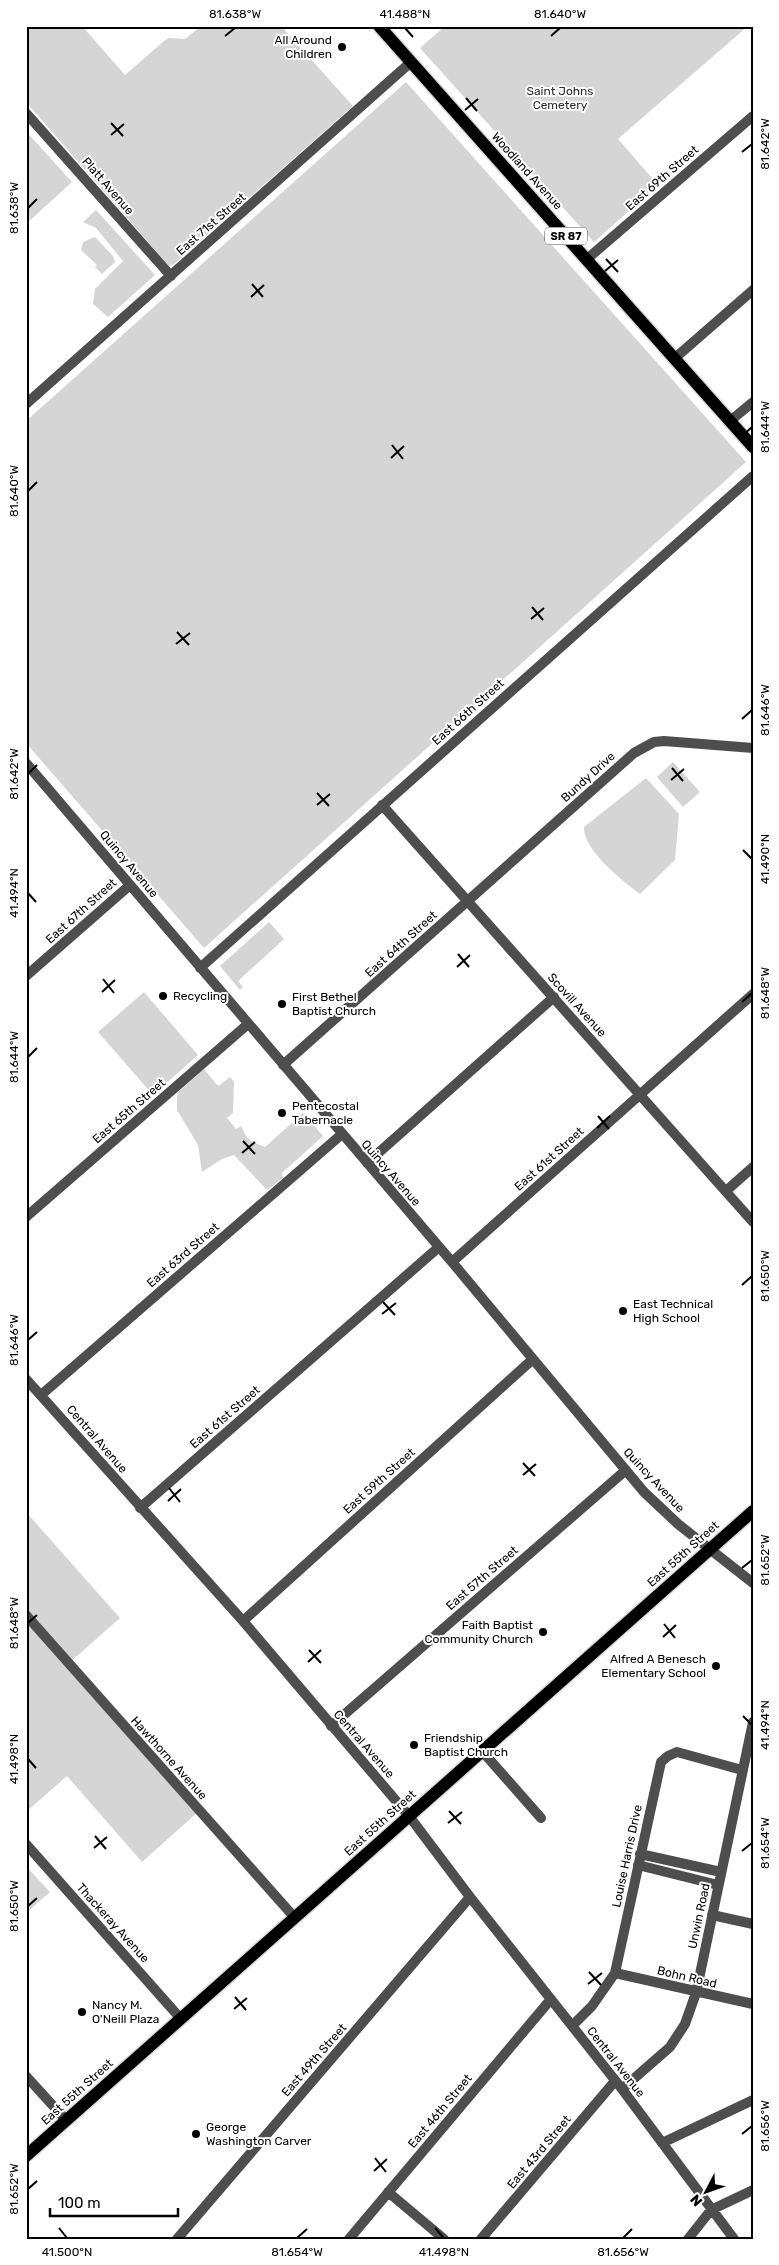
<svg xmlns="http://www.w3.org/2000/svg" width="779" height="2265" viewBox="0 0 779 2265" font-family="Rubik,sans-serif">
	<rect width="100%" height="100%" fill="#fff"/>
	<path fill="#d5d5d5" d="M26,26H82L125,75L164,41L169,38L185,39L201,26H281L353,106L174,264L169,266L26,102Z
		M445,26H748L618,139L658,185L594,242L420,48Z
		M406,82L746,462L204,948L26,743V421Z
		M26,131L72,182L26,224Z
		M96,210L155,275L108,317L93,304L95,289L123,261L96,228L83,222Z
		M95,237L113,256L115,262L102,274L95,267L97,265L81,250L83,242Z
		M673,762L700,792L683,807L657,777Z
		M646,778L679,814L675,860L640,894C622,881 583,850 584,827Z
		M269,922L284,939L238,981L243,987L240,990L220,966Z
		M144,992L198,1055L153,1095L98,1032Z
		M204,1069L218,1086L230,1077L234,1082L233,1113L227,1118L236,1129L241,1126C248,1142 251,1141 265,1147L303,1113L323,1136L282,1173L283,1178L267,1190L234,1155L222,1159L202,1172L198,1145L177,1110V1098L178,1092Z
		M26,1512L120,1618L69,1663L199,1811L142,1862L67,1776L26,1812Z
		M26,1866L50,1892L26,1913Z"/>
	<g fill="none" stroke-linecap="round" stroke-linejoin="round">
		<defs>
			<path id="major" d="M379,26L753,447
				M26,2156L753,1511"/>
		</defs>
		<use href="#major" stroke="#dbdbdb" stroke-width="15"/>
		<path stroke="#4e4e4e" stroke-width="10" d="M26,113L171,276
			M587,259L753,116
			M675,358L753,290
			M26,404L411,62
			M730,421L753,402
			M26,763L452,1262L644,1492L678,1524L753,1583
			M382,805L753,1222
			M200,968L753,476
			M26,976L130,885
			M283,1065L634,753L654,742L664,741L753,748
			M367,1163L554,997
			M726,1191L753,1167
			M26,1217L248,1024
			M452,1262L753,994
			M26,1379L243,1621L409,1816L470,1897L622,2089L734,2239
			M41,1395L342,1134
			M140,1508L439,1247
			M26,1615L295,1918
			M243,1621L533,1359
			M331,1726L626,1470
			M482,1751L541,1818
			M26,1844L181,2019
			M640,1854L721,1872
			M638,1865L718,1885
			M712,1915L753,1924
			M615,1973L753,2004
			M572,2026L592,2006L615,1973L661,1762L668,1756L677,1752L742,1770
			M26,2076L66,2120
			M622,2089L670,2047L685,2024L696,1993L753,1722
			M662,2143L753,2100
			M388,2192L444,2239
			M177,2239L470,1897
			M349,2239L551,1999
			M481,2239L615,2081
			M688,2239L711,2210L753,2190"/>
		<use href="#major" stroke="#000" stroke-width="12"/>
	</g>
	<path fill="none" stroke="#000" stroke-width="2" d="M405,28L413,37M225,36L235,28M551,36L560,28M466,98L477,111M465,110L478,99M111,123L123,136M111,135L124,124M742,152L752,144M28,208L37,199M606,259L618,272M605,271L618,260M252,284L263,297M251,297L264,285M742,436L752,427M392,445L403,459M391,458L404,446M28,491L37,482M532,607L543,620M531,619L544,608M177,632L189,645M176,644L190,633M742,719L752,710M672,768L683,781M28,774L37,765M671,780L684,769M317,793L329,806M317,805L330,794M743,850L752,859M28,893L36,902M458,954L469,967M457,967L470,955M103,979L114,993M102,992L115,980M742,1002L752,993M28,1057L37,1048M598,1116L609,1129M597,1128L610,1116M243,1141L255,1154M242,1153L255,1142M742,1285L752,1276M383,1302L395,1315M382,1314L396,1303M28,1340L37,1332M523,1463L535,1476M523,1475L536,1464M169,1488L180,1502M168,1501L181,1489M742,1568L752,1560M28,1623L37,1615M664,1624L675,1638M663,1637L676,1625M309,1650L321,1663M308,1662L321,1650M743,1716L752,1725M28,1759L36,1768M449,1811L461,1824M448,1823L462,1812M95,1836L106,1849M94,1848L107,1837M742,1851L752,1843M28,1906L37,1898M589,1972L601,1985M588,1984L602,1973M235,1997L246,2010M234,2009L247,1998M742,2134L752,2126M375,2158L386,2172M374,2171L387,2159M28,2189L37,2181M59,2228L67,2238M435,2228L444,2238M297,2238L307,2229M623,2238L632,2229"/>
	<g fill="#000" stroke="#fff" stroke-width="2">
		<circle cx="342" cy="47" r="5"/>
		<circle cx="163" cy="996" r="5"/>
		<circle cx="282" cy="1004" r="5"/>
		<circle cx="282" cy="1113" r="5"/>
		<circle cx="623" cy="1311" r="5"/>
		<circle cx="543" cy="1632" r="5"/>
		<circle cx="716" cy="1666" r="5"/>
		<circle cx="414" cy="1745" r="5"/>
		<circle cx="82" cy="2012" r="5"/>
		<circle cx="196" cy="2134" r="5"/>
	</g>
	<g text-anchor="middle" stroke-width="4" stroke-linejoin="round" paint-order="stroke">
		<rect fill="#fff" stroke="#4c4c4c" stroke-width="1" x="545" y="227.5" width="42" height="17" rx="4"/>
		<g font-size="11" font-weight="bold" fill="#000">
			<text x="566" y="240">SR 87</text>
		</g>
		<g font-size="12" fill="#000" stroke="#fff" text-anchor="start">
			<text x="332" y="44" text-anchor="end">All Around<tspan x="332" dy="14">Children</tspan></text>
			<text x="173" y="1000">Recycling</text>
			<text x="292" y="1001">First Bethel<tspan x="292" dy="14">Baptist Church</tspan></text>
			<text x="292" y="1110">Pentecostal<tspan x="292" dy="14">Tabernacle</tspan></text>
			<text x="633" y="1308">East Technical<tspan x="633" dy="14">High School</tspan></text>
			<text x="533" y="1629" text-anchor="end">Faith Baptist<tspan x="533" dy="14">Community Church</tspan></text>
			<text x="706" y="1663" text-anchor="end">Alfred A Benesch<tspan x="706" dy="14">Elementary School</tspan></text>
			<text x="424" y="1742">Friendship<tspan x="424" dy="14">Baptist Church</tspan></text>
			<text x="92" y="2009">Nancy M.<tspan x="92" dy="14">O'Neill Plaza</tspan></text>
			<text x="206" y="2131">George<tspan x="206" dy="14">Washington Carver</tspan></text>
		</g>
		<g font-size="12" fill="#2c2c2c" stroke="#fff">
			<text x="560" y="95">Saint Johns<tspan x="560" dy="14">Cemetery</tspan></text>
		</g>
		<g font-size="12" fill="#000" stroke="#fff">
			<text transform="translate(527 171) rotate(48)" y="4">Woodland Avenue</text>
			<text transform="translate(662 178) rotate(-41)" y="4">East 69th Street</text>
			<text transform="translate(108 186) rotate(49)" y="4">Platt Avenue</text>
			<text transform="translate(211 224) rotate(-41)" y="4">East 71st Street</text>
			<text transform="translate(468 712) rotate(-42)" y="4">East 66th Street</text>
			<text transform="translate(588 777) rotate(-42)" y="4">Bundy Drive</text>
			<text transform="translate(129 864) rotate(50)" y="4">Quincy Avenue</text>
			<text transform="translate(81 911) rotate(-42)" y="4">East 67th Street</text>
			<text transform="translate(401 944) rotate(-42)" y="4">East 64th Street</text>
			<text transform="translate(577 1005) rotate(48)" y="4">Scovill Avenue</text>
			<text transform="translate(129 1111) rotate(-41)" y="4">East 65th Street</text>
			<text transform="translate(549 1159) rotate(-42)" y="4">East 61st Street</text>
			<text transform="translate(391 1173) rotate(49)" y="4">Quincy Avenue</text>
			<text transform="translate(183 1255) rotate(-41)" y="4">East 63rd Street</text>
			<text transform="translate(225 1417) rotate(-41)" y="4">East 61st Street</text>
			<text transform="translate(97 1439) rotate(49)" y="4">Central Avenue</text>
			<text transform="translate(654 1480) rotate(47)" y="4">Quincy Avenue</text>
			<text transform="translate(379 1481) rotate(-42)" y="4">East 59th Street</text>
			<text transform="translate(683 1554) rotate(-42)" y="4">East 55th Street</text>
			<text transform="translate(482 1578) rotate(-41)" y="4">East 57th Street</text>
			<text transform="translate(364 1744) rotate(49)" y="4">Central Avenue</text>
			<text transform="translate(169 1758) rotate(48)" y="4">Hawthorne Avenue</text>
			<text transform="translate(380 1823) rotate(-42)" y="4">East 55th Street</text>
			<text transform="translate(627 1856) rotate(-78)" y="4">Louise Harris Drive</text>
			<text transform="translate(699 1916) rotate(-78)" y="4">Unwin Road</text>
			<text transform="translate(113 1923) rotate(48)" y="4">Thackeray Avenue</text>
			<text transform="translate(687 1977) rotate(13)" y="4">Bohn Road</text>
			<text transform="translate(314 2060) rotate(-49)" y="4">East 49th Street</text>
			<text transform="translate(616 2062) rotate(52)" y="4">Central Avenue</text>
			<text transform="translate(77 2092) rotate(-42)" y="4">East 55th Street</text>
			<text transform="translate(440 2111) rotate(-50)" y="4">East 46th Street</text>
			<text transform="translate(539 2152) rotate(-50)" y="4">East 43rd Street</text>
		</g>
	</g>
	<rect width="779" height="2265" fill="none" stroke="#ffffff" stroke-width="55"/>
	<g transform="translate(706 2192) rotate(229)" stroke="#ffffff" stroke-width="4" paint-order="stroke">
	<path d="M0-4L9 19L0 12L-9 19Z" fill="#000000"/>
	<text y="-8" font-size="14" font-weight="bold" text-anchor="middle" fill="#000000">N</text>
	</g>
	<path d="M50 2208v8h128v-8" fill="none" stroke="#000000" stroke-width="2.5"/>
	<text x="58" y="2208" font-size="15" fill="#000000" stroke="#ffffff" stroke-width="4" paint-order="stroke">100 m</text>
	<rect x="28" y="28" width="724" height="2210" fill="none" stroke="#000" stroke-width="2"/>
	<g font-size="12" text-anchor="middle" fill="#000">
		<text x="235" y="18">81.638°W</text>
		<text x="405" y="18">41.488°N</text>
		<text x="560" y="18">81.640°W</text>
		<text transform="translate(765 144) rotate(-90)" y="4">81.642°W</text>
		<text transform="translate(14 208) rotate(-90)" y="4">81.638°W</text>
		<text transform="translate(765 427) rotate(-90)" y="4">81.644°W</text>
		<text transform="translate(14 491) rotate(-90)" y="4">81.640°W</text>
		<text transform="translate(765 710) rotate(-90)" y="4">81.646°W</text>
		<text transform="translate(14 774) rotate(-90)" y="4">81.642°W</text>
		<text transform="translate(765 859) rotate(-90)" y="4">41.490°N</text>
		<text transform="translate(14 893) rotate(-90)" y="4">41.494°N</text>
		<text transform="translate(765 993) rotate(-90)" y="4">81.648°W</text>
		<text transform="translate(14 1057) rotate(-90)" y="4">81.644°W</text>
		<text transform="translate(765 1276) rotate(-90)" y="4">81.650°W</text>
		<text transform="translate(14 1340) rotate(-90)" y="4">81.646°W</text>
		<text transform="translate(765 1560) rotate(-90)" y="4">81.652°W</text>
		<text transform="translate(14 1623) rotate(-90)" y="4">81.648°W</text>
		<text transform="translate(765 1725) rotate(-90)" y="4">41.494°N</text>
		<text transform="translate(14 1759) rotate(-90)" y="4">41.498°N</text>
		<text transform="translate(765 1843) rotate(-90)" y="4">81.654°W</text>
		<text transform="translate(14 1906) rotate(-90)" y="4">81.650°W</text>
		<text transform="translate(765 2126) rotate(-90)" y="4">81.656°W</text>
		<text transform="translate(14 2189) rotate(-90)" y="4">81.652°W</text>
		<text x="67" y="2256">41.500°N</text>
		<text x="297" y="2256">81.654°W</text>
		<text x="444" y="2256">41.498°N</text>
		<text x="623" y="2256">81.656°W</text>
	</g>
</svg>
